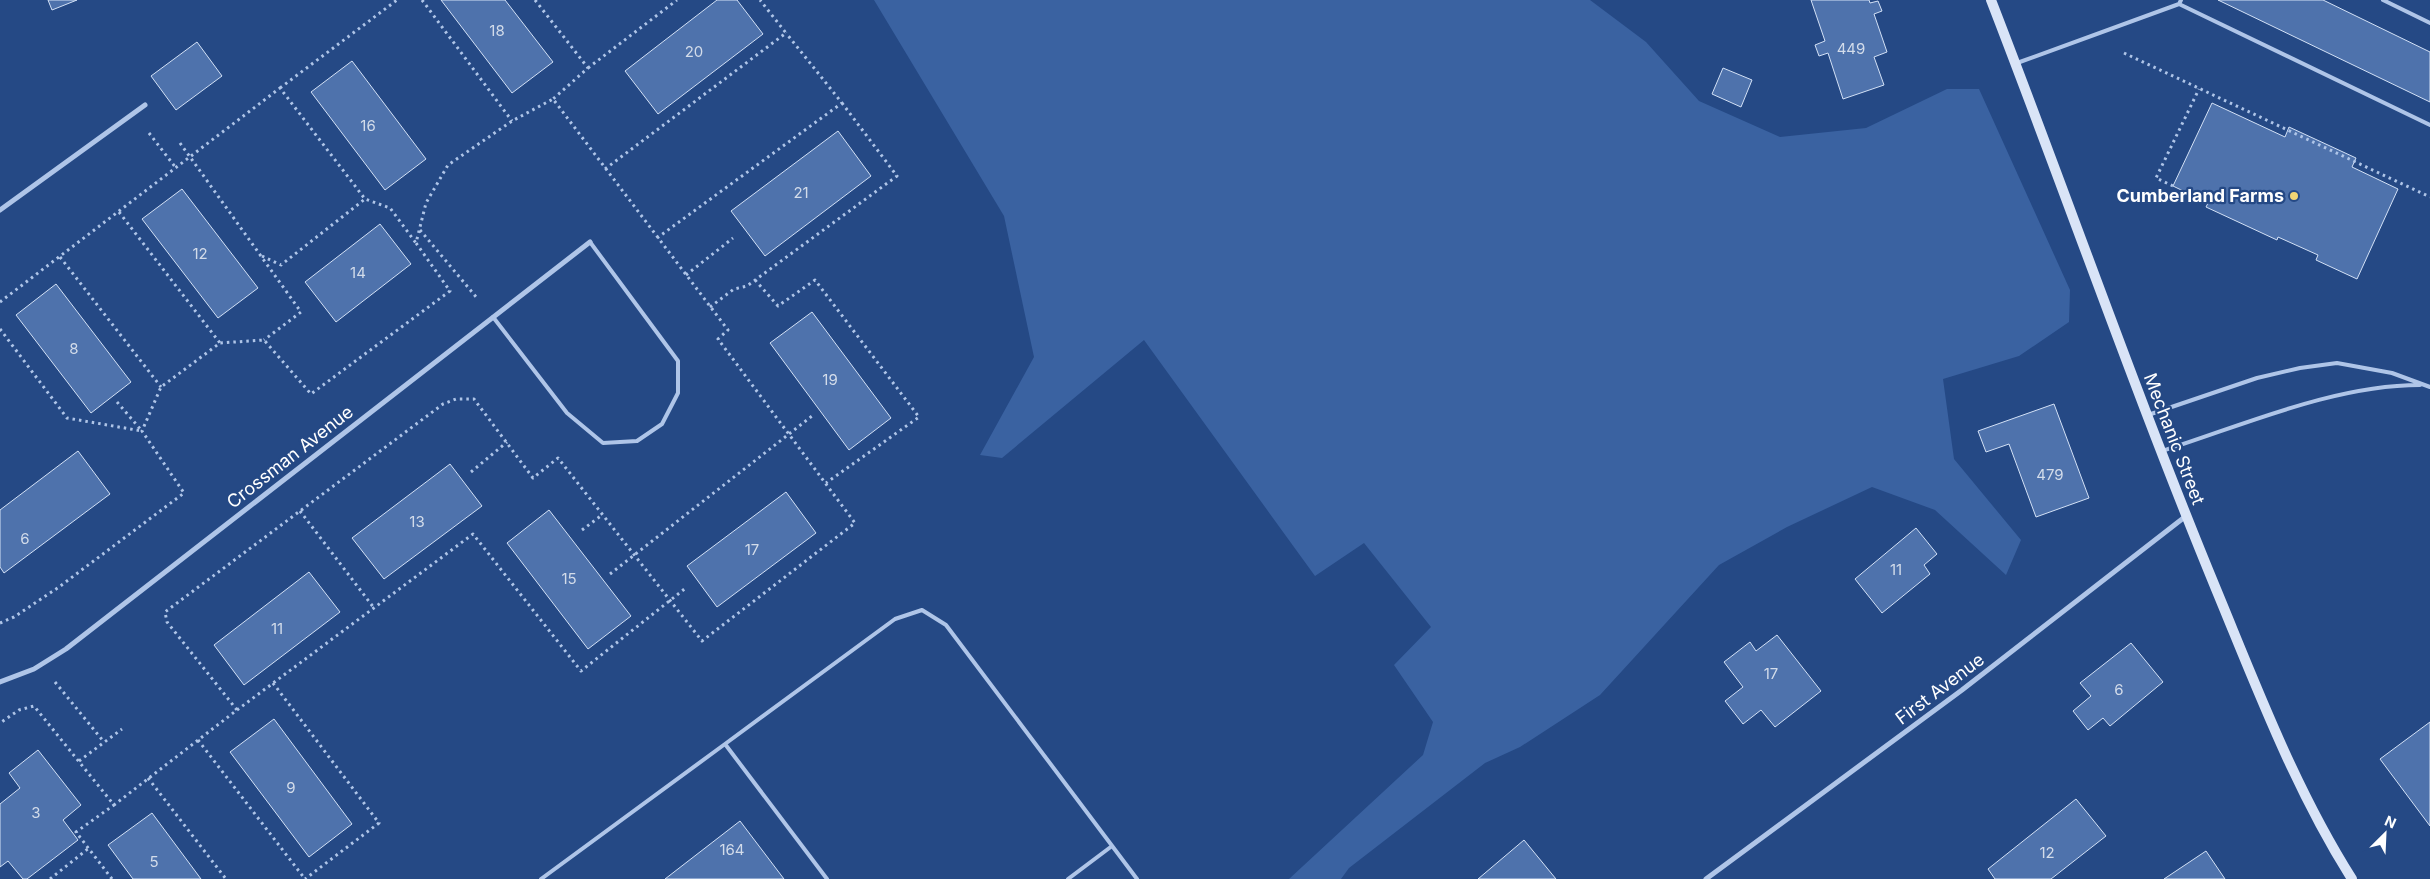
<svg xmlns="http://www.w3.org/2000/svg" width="2430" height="879" viewBox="0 0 2430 879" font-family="Inter,sans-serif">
	<rect width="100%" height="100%" fill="#254985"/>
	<path fill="#3a62a1" d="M874,0H1590L1646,42L1699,101L1780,137L1866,128L1947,89H1979L2070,290L2069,322L2019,356L1943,379L1954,459L2021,540L2006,575L1935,510L1872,487L1787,527L1719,565L1600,695L1520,747L1485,763L1349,868L1341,879H1289L1423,755L1433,722L1394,665L1431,627L1364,543L1315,576L1144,340L1002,458L980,455L1034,357L1004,216Z"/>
	<path fill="#4e72ac" stroke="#d3e1f6" d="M48,0H77L52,10Z
		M441,0H505L553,62L512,93Z
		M717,0H737L763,34L658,114L625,71Z
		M1811,0H1869L1870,3L1878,1L1882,11L1874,14L1887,52L1874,57L1884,85L1843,99L1828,53L1819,56L1815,45L1825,41Z
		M2218,0H2323L2430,52V102Z
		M197,42L222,76L176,110L151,76Z
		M352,61L426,159L385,190L311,92Z
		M1723,68L1752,80L1741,107L1712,94Z
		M2212,103L2285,137L2289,127L2356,158L2352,167L2398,189L2357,279L2316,260L2318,255L2278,237L2277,240L2206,207L2208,203L2173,186Z
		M838,131L871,176L765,256L731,211Z
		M182,189L258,288L218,318L142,219Z
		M380,224L411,264L336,322L305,282Z
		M56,284L131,382L91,413L16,315Z
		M812,312L891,418L849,450L770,343Z
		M2054,404L2089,498L2036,517L2009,444L1986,452L1978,431Z
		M78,451L110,494L4,573L0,567V510Z
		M450,464L482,506L384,579L352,538Z
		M786,492L816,533L717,607L687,566Z
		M549,510L631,616L588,649L507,543Z
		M1916,528L1937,554L1924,565L1930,574L1882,613L1855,579Z
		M309,572L340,612L244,685L214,645Z
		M1777,635L1821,691L1775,727L1761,710L1743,724L1725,701L1743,687L1724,662L1750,642L1756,651Z
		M2131,643L2163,682L2110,726L2103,718L2088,730L2073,711L2091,696L2080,683Z
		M274,719L352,824L309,857L230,752Z
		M2430,722V826L2380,759Z
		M38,750L81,805L63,820L78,840L27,879H23L8,861L0,867V804L20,788L9,773Z
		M2076,799L2106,836L2051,879H1995L1988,869Z
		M152,813L201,879H133L108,845Z
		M740,821L784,879H665Z
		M1524,840L1556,879H1478Z
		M2206,851L2225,879H2164Z"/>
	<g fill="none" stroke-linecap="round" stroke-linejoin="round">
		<path stroke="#afc5e8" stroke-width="3" stroke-dasharray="2.5 4" stroke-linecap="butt" d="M422,0L512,121
			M535,0L588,68L553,99
			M2124,53L2430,197
			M588,68L677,0
			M280,88L397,0
			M149,133L176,168
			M180,143L301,312L264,340
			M605,169L786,33L760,0
			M2173,186L2156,178L2199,89
			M119,212L220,343
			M420,230L477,298
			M657,238L842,103L786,33
			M262,256L281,265L365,199
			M60,257L161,387
			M686,275L733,238
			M755,280L778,306L815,280L919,417L826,483
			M0,302L280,88L365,199L390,208L416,243
			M710,307L734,289L747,286L897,176L842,103
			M0,329L67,418L142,431
			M117,402L142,431
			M471,472L507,442
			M300,511L374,608
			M582,530L602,515
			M610,574L812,416
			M0,623L14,617L59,587L184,493L142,431L161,387L220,343L264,340L311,394L450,291L416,243L426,203L448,165L512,121L553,99L728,330L718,339L855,523L702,641L558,458L533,478L474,399H456L443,404L165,612L167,622L237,710L114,805L34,706L19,710L0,723
			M55,682L104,742
			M273,683L379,823L305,879
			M237,710L473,534L581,671L687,587
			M198,740L305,879
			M79,761L122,729
			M148,778L226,879
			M50,879L89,848
			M112,879L76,832L114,805"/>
		<path stroke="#afc5e8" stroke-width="4" d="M2181,0L2179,4L2430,125
			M2383,0L2430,23
			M2017,63L2179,4
			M493,317L567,413L603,443L637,441L662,424L678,393V361L590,242
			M2148,415L2257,378L2300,368L2337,363L2392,373L2430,387
			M2162,451C2244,425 2334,385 2420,385
			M725,744L895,619L922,610L946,625L1137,879
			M541,879L725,744L827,879
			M1068,879L1112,846"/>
		<path stroke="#afc5e8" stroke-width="5" d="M0,210L145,105
			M0,682L34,669L66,649L590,242
			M1706,879L1962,690L2186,516"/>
		<path stroke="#d9e4f7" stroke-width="10" d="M1991,0C2067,196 2136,395 2216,589C2257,688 2295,789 2352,879"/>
	</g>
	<circle fill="#f1d574" stroke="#254985" stroke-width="2" cx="2294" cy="196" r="5"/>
	<g text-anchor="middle" stroke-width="4.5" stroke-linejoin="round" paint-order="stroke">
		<g font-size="15" fill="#d3dcea">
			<text x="497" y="36">18</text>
			<text x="1851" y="54">449</text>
			<text x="694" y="57">20</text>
			<text x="368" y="131">16</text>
			<text x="801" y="198">21</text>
			<text x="200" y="259">12</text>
			<text x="358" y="278">14</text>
			<text x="74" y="354">8</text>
			<text x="830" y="385">19</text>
			<text x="2050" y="480">479</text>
			<text x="417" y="527">13</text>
			<text x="25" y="544">6</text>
			<text x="752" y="555">17</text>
			<text x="1896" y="575">11</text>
			<text x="569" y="584">15</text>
			<text x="277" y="634">11</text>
			<text x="1771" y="679">17</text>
			<text x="2119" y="695">6</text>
			<text x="291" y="793">9</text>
			<text x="36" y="818">3</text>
			<text x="732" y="855">164</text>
			<text x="2047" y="858">12</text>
			<text x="154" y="867">5</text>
		</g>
		<g font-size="18" font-weight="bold" fill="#fff" stroke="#254985" text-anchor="end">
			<text x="2284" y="202">Cumberland Farms</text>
		</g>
		<g font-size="18" fill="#fff" stroke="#254985">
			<text transform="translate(2174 439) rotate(69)" y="6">Mechanic Street</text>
			<text transform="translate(290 457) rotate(-38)" y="6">Crossman Avenue</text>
			<text transform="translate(1940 689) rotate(-37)" y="6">First Avenue</text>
		</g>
	</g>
	<g transform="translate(2385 834) rotate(24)" stroke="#254985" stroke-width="4" paint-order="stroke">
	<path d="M0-4L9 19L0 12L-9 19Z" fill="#ffffff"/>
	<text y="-8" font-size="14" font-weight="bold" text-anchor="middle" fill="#ffffff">N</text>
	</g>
</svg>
